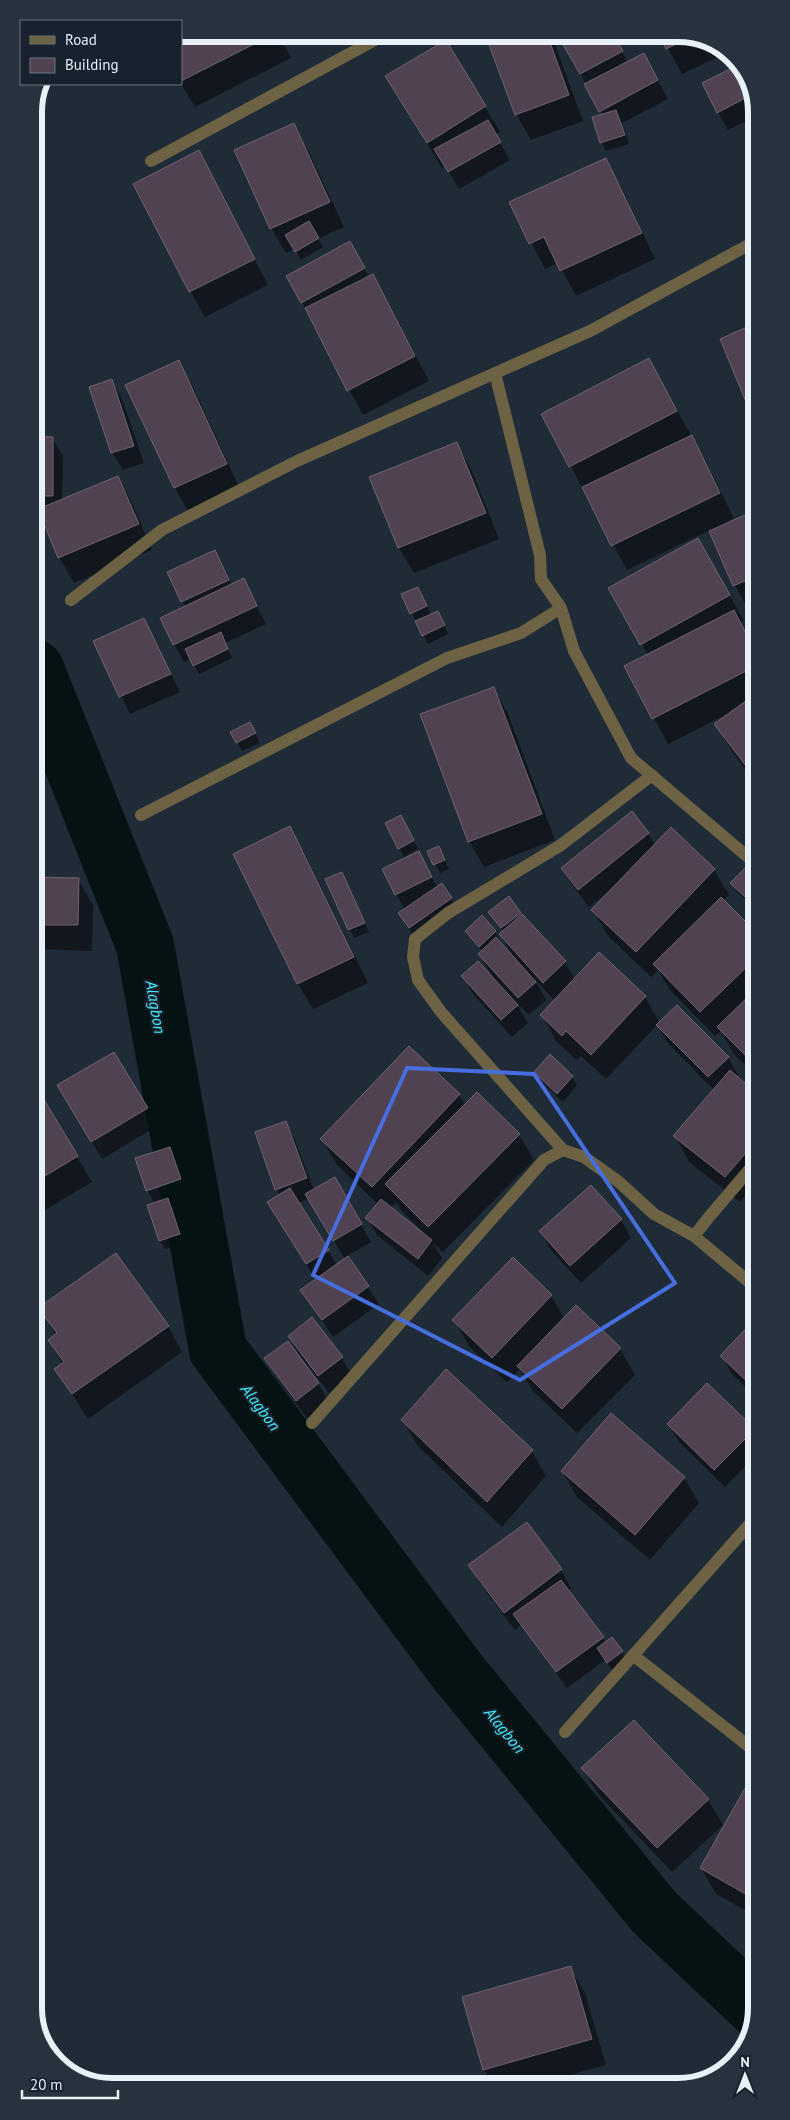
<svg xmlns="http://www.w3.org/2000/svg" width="790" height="2120" viewBox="0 0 790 2120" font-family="'PT Sans',sans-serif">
	<rect width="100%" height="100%" fill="#202b38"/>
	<path fill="#0007" fill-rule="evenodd" d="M181,34H278L291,58L195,107L181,84Z
		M487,34H551L583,121L531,140L516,114Z
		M559,34H612L628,63L653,72L668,99L622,123L629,144L606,151L601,142L603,115Z
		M660,34H682L725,50L727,53L682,74Z
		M445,41L500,132L495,135L510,160L459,189L445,166L442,168L402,102Z
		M736,67L753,92L754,117L728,130L718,112Z
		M293,124L308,150L344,227L318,239L323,247L301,260L295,249L286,253L271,228Z
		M198,152L268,285L205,317L190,291Z
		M605,159L620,185L655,259L576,296L558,263L545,269L511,203Z
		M350,242L369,277L372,275L387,301L429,381L363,415L288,276Z
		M649,360L706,462L734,518L727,522L728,524L754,512V599L745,603L735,586L710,530L627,570L543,415Z
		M178,362L193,387L240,489L189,513L175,488L127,385Z
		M112,381L122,399L144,463L123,470L112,452Z
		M34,437L52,438L63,456L62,500L118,477L132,503L152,550L74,583L59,557L34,502Z
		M456,443L471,469L499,539L414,573L399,548L371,477Z
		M698,539L744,621L740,623L754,649V782L731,750L716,725L733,711L668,744L626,667L648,655L610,589Z
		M214,551L232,585L243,580L266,624L225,643L232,658L199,674L191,659L184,662L174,644L185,607L169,573Z
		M402,595L422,597L431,615L442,621L448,634L428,644Z
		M143,619L180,692L130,714L94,642Z
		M494,688L508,714L555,840L484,867L469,841Z
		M250,723L260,743L242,751L232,733Z
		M631,813L648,834L655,845L714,870L729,895L723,901L755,933V1075L733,1053L721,1031L715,1036L669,989L658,970L651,977L608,936L593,910L610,892L609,891L589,907L573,886L562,869Z
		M289,828L304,853L368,983L313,1009L298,984L234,854Z
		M414,842L418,849L404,857L400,849Z
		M429,852L443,856L449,869L440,873Z
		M419,853L437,887L442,884L456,907L414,936L405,922V910L396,894Z
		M755,873V904L752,906L737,892L732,883Z
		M35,878L78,879L93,905L92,951L35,949Z
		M326,880L346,882L369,932L354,938Z
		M490,912L520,913L565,962L575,980L645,997L660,1023L728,1057L738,1075L736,1077L755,1094V1184L740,1202L689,1162L675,1136L714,1090L668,1043L657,1025L606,1079L581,1056L577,1060L556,1041L542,1015L555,1001L534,978L546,1000L529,1015L514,1000L528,1023L512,1037L473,994L463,977H493L479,954L482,951L467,931L482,917L495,932L500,941L499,942L513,956L501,935L504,932Z
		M535,1072L572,1077L577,1085L563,1102L540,1080Z
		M58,1086L147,1109L157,1126L102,1159Z
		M37,1090L92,1182L35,1216V1091Z
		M459,1095L465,1105L519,1135L534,1160L443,1252L432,1242L442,1258L428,1276L377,1235L367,1218L378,1204L337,1165L322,1139ZM396,1202L401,1210L423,1232L422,1233L391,1208Z
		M285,1123L295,1140L314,1190L334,1179L371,1242L347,1256L379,1304L333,1337L302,1290L316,1280L279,1220L280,1196L277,1189ZM309,1199L345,1259L337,1265L298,1203Z
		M170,1148L180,1166L190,1197L170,1204L184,1243L165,1249L160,1240L155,1204L147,1190Z
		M621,1220L631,1238L581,1283L550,1249L540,1231Z
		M551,1296L565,1319L620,1349L635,1375L577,1433L533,1391L520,1369L507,1382L469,1346L454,1320Z
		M40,1308L168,1326L182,1352L88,1419L56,1369L63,1364L49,1340L56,1335Z
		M312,1319L342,1358L352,1376L329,1393L299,1354L289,1336Z
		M753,1324L755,1326V1396L732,1374L722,1356Z
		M265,1359L318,1383L328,1401L307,1418L276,1376Z
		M612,1415L684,1478L699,1503L650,1560L577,1497L562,1471Z
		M403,1420L532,1451L546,1476L502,1527L417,1445Z
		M668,1424L754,1430L755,1433V1456L725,1487L679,1442Z
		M527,1524L561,1570L571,1588L568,1591L606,1643L622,1652L627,1660L613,1671L605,1660L567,1688L521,1625L515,1630L480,1583L470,1566Z
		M634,1722L708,1800L723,1825L672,1872L598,1794L583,1769Z
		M756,1796V1916L716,1894L701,1868Z
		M570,1968L585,1993L606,2065L537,2084H493L484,2070Z"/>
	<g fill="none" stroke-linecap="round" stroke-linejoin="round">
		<path stroke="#041213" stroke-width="58" d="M35,669L145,945L218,1350L457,1671L655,1913L756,2008"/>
	</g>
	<path fill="#504250" stroke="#716371" d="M181,34H274L181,81Z
		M485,34H547L569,95L515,115Z
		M557,34H613L623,51L580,74Z
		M659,34H682L691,37L666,49Z
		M446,40L486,106L427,143L385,76Z
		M644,53L658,80L599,112L584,84Z
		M736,66L753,94L717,113L702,83Z
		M616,110L625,135L600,143L592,117Z
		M488,120L501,142L448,172L434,149Z
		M294,123L330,202L270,229L234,150Z
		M199,150L255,259L189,292L133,184Z
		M606,158L642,233L560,271L544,237L529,244L509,202Z
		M309,221L319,238L295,252L285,235Z
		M350,241L365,268L301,303L286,276Z
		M373,274L415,356L347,391L305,308Z
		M754,324V413L751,414L720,339Z
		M649,358L677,411L569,467L541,414Z
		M179,360L227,464L174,488L125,385Z
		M112,379L134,446L111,453L89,387Z
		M692,435L720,493L611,546L582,487Z
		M34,436L53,437V496H34Z
		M457,442L486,513L398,548L369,477Z
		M118,476L139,524L58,558L38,509Z
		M754,511V577L733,586L709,531Z
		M698,538L730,595L640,645L608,588Z
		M215,550L229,580L181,602L167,572Z
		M244,578L257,606L173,645L160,618Z
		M418,587L427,606L410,614L401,594Z
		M734,610L754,649V667L652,719L624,666Z
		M438,611L445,625L422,636L415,621Z
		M144,618L171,674L119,697L93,641Z
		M221,632L228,649L193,666L185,649Z
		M494,687L542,814L468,842L420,714Z
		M754,695V772L752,774L714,724Z
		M250,722L256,733L236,743L230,732Z
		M632,811L649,833L578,890L561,868Z
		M401,815L414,840L398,849L385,823Z
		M290,826L354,957L297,984L233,854Z
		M671,827L715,869L636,952L591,910Z
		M439,846L445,860L433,865L427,851Z
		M419,851L432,877L395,895L382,869Z
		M748,865L755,872V890L746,898L730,883Z
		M342,872L365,923L348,930L325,879Z
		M35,877L79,878L78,925H35Z
		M442,883L452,898L409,928L398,913Z
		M509,896L521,913L501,928L488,912Z
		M721,897L755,931V959L700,1012L653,964Z
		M522,914L566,961L543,983L499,934Z
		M482,915L496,931L479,947L465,931Z
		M496,937L536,982L518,998L478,954Z
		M599,952L646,996L591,1055L566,1031L562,1036L540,1015Z
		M478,961L518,1005L501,1020L461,976Z
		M755,990V1065L717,1027Z
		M677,1005L729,1057L708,1077L656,1025Z
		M409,1046L460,1094L372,1187L320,1139Z
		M114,1052L148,1108L91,1142L57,1085Z
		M550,1054L573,1076L557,1094L534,1072Z
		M730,1070L755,1092V1142L725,1177L673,1136Z
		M37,1088L78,1156L35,1182V1089Z
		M477,1092L520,1134L428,1227L385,1184Z
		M286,1121L307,1178L275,1190L255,1132Z
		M170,1147L181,1179L146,1191L135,1158Z
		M335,1177L362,1224L333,1241L305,1194Z
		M591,1185L622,1219L570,1266L539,1231Z
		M290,1188L329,1250L306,1264L267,1202Z
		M168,1198L180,1234L159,1241L147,1205Z
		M381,1199L432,1240L418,1259L365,1218Z
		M116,1253L169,1326L72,1394L54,1369L64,1362L48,1340L57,1333L38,1308Z
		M348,1256L369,1286L322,1320L300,1290Z
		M513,1257L552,1295L492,1358L452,1320Z
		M576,1305L621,1348L562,1409L517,1366Z
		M312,1317L343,1357L318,1376L288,1336Z
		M752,1322L755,1324V1389L720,1356Z
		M288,1341L319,1383L296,1401L264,1358Z
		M446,1369L533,1450L487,1502L401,1420Z
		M707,1383L755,1429L714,1470L667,1424Z
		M611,1413L685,1477L635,1535L561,1471Z
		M527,1522L562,1569L504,1613L468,1565Z
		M561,1580L604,1637L556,1672L513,1614Z
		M612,1637L623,1651L607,1663L597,1648Z
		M634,1720L709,1799L657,1848L581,1768Z
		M745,1788L756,1794V1900L700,1868Z
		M571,1966L592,2039L483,2070L462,1997Z"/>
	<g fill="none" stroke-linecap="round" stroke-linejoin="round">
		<path stroke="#6d6344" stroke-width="12" d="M151,161L386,34
			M71,600L162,530L297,461L590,331L754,242
			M561,608L574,651L631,758L755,863
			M652,775L561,845L448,913L415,939L413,957L418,980L441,1012L563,1150L584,1157L619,1182L654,1214L694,1236L755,1287
			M141,815L447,658L521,633L561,608L541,579L540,555L495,373
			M694,1236L709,1217L755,1163
			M312,1423L544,1160L563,1150
			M633,1655L756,1752
			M565,1732L756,1517"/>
	</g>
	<path fill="none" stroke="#466ede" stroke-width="4" stroke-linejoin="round" d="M407,1068L534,1074L675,1283L520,1380L313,1275Z"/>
	<g text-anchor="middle" stroke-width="4" stroke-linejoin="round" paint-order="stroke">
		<g font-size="16" font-style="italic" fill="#43edf7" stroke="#17222e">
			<text transform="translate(156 1007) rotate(80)" y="6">Alagbon</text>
			<text transform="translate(261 1407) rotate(53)" y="6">Alagbon</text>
			<text transform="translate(505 1730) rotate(51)" y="6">Alagbon</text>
		</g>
	</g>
	<path d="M0 0H790V2120H0ZM112 42H678A70 70 0 0 1 748 112V2008A70 70 0 0 1 678 2078H112A70 70 0 0 1 42 2008V112A70 70 0 0 1 112 42Z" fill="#28323e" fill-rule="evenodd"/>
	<path fill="none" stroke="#e8f0f8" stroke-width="6" d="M112 42H678A70 70 0 0 1 748 112V2008A70 70 0 0 1 678 2078H112A70 70 0 0 1 42 2008V112A70 70 0 0 1 112 42Z"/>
	<rect x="20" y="20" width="162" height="65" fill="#17222e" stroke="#6b747f"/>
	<rect x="30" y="36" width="25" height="8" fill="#6d6344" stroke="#6b747f"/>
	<text x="65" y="45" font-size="15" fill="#e8f0f8">Road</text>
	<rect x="30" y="58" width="25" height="15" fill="#504250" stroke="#6b747f"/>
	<text x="65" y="70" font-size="15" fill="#e8f0f8">Building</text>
	<g transform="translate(745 2075)" stroke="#17222e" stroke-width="4" paint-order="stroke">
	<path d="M0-4L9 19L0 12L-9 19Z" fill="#e8f0f8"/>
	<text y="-8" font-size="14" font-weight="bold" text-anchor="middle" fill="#e8f0f8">N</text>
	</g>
	<path d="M22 2090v8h96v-8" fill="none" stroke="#e8f0f8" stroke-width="2.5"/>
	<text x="30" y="2090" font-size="15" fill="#e8f0f8" stroke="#17222e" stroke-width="4" paint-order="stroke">20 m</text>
</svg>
